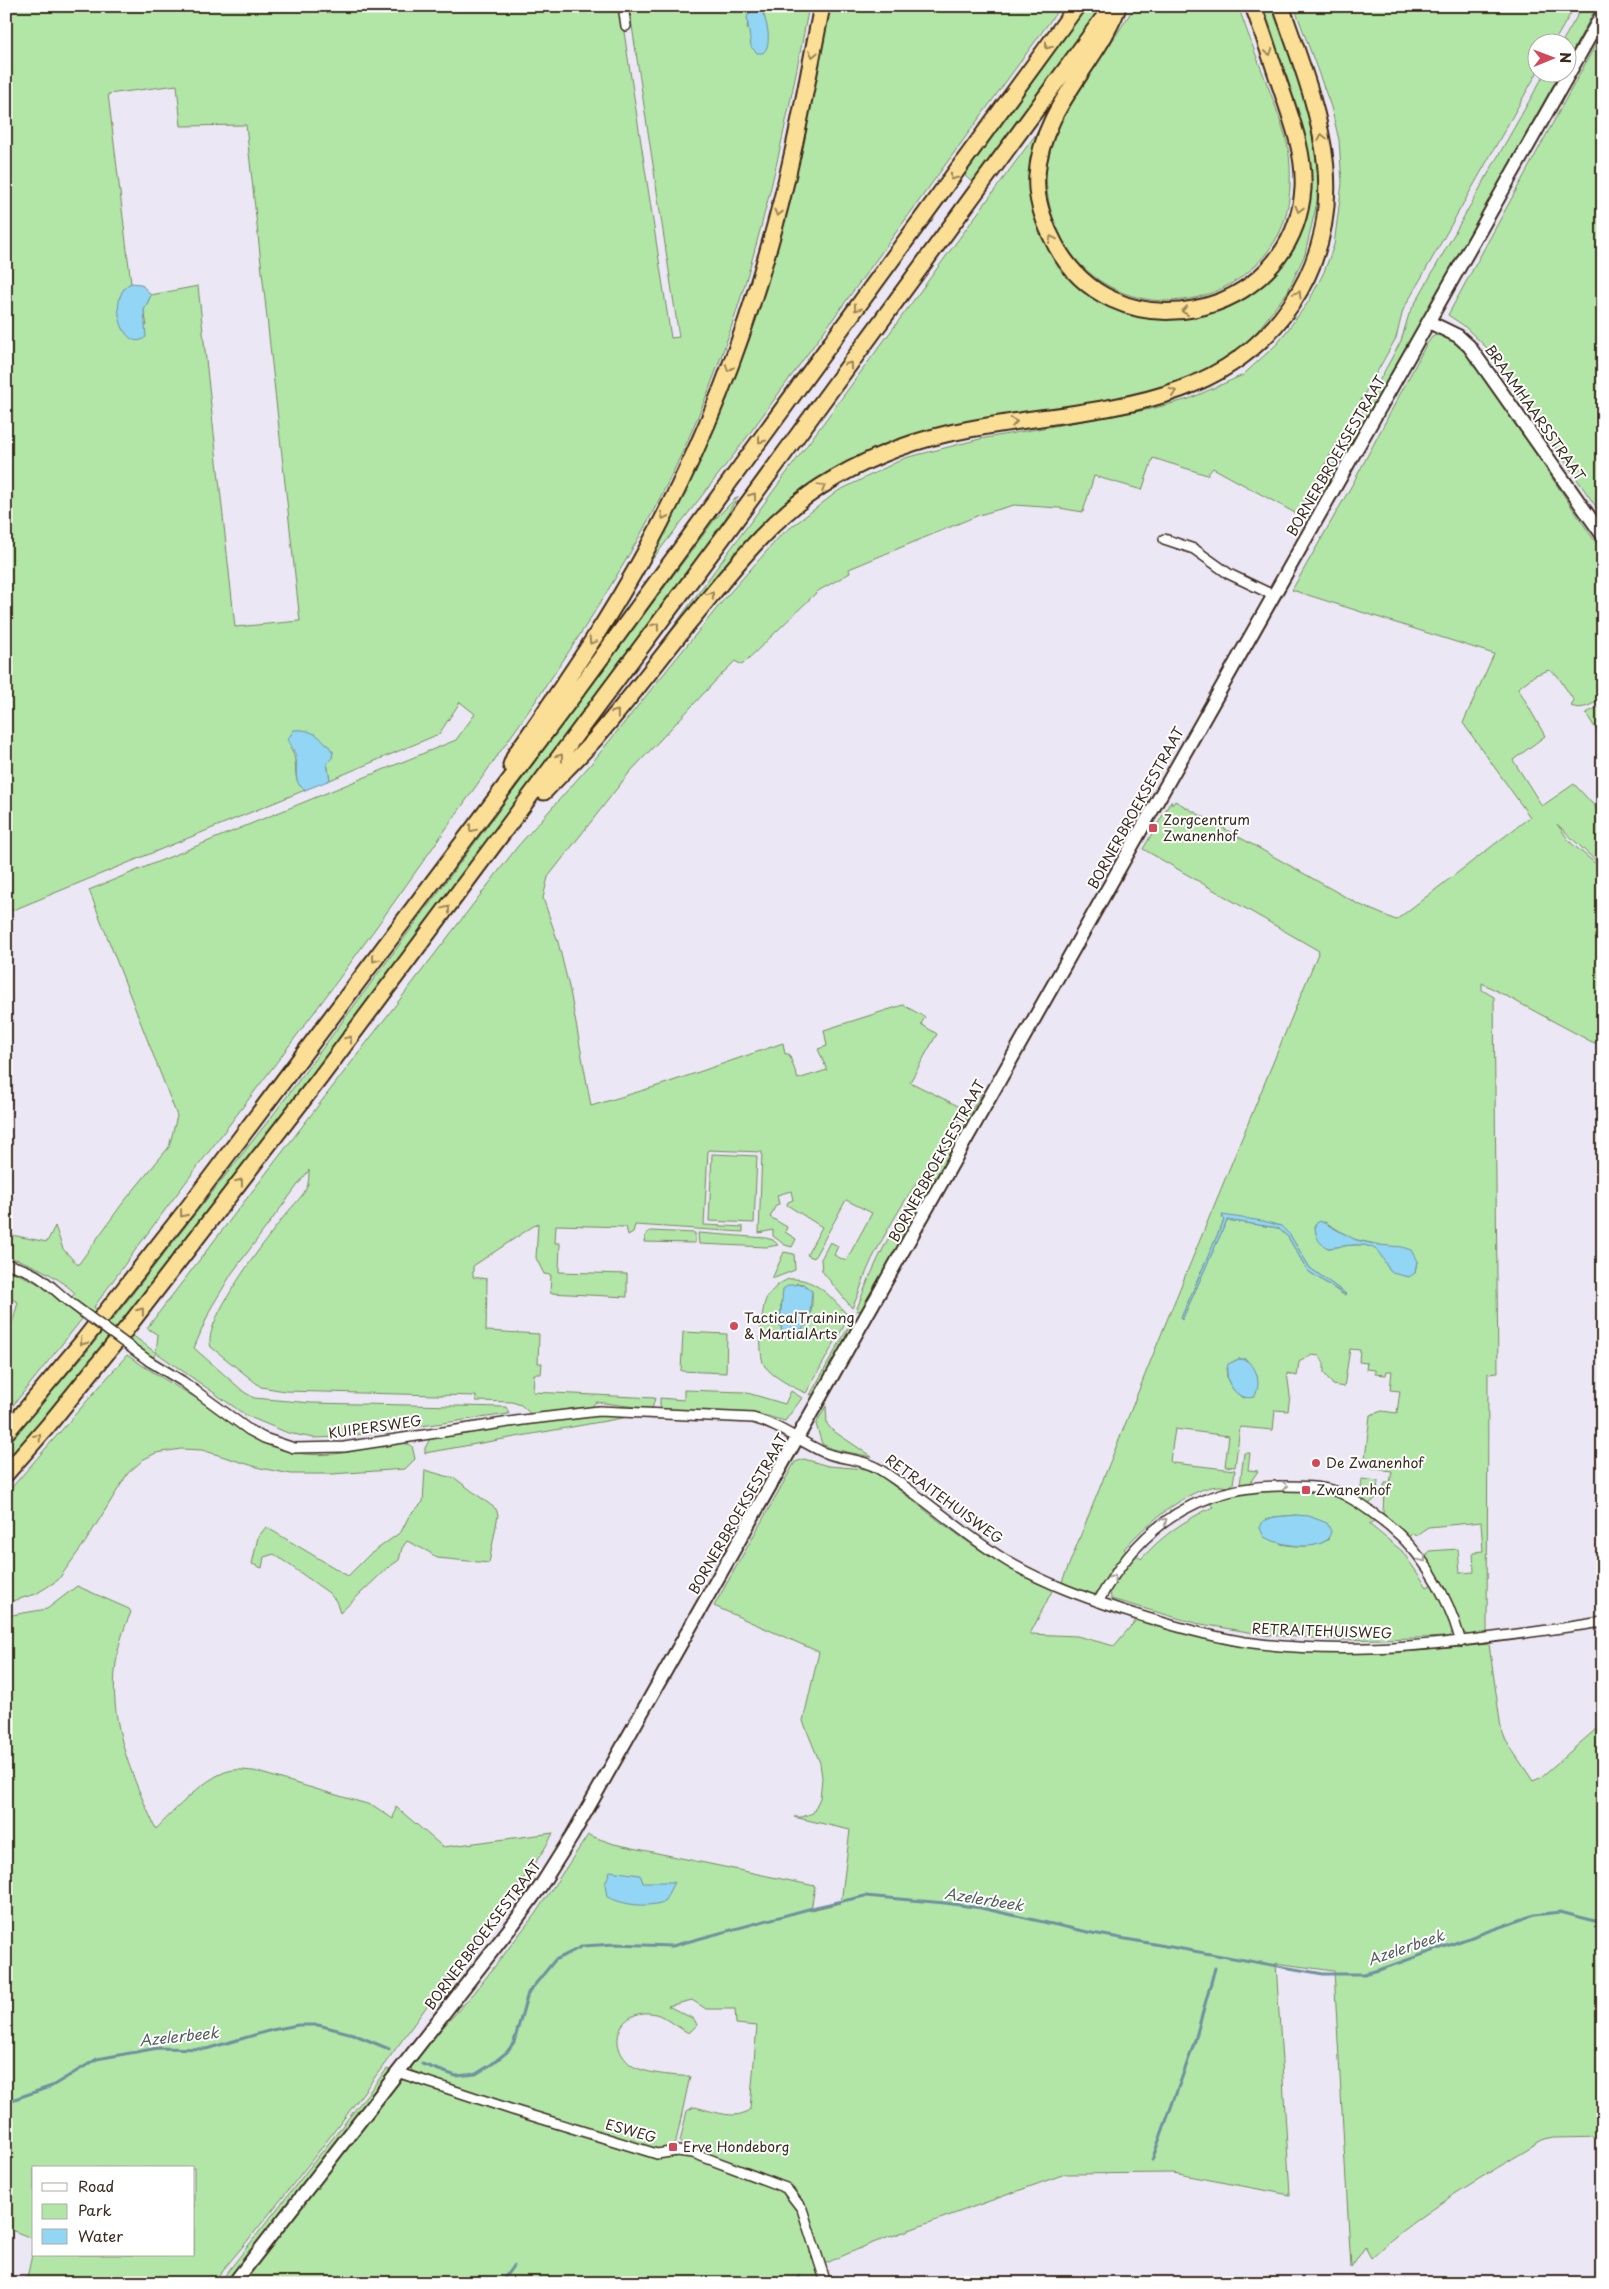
<svg xmlns="http://www.w3.org/2000/svg" width="1609" height="2289" viewBox="0 0 1609 2289" font-family="'Playpen Sans',sans-serif">
	<rect width="100%" height="100%" fill="#ece7f5"/>
	<filter id="ink" filterUnits="userSpaceOnUse"><feTurbulence type="fractalNoise" baseFrequency=".02" numOctaves="2"/><feDisplacementMap in="SourceGraphic" scale="10" xChannelSelector="R" yChannelSelector="G"/><feConvolveMatrix kernelMatrix="1 2 1 2 8 2 1 2 1" color-interpolation-filters="sRGB"/></filter>
	<g filter="url(#ink)">
		<path fill="#b1e6a7" stroke="#768862" fill-rule="evenodd" d="M6,6H620L671,338L679,337L629,6H809C781,155 749,303 687,442C631,567 553,677 474,789C429,853 384,917 338,980C258,1089 173,1196 94,1307L112,1320L276,1111L715,519L738,496L721,526L234,1181L119,1325L156,1353L158,1335L147,1328L518,846L590,765L726,597L781,535L838,491L905,458L980,439L1151,409L1189,399L1243,375L1278,343L1309,301L1324,272L1334,245L1342,183L1339,140L1331,107L1294,6H1575L1554,42H1536L1537,73L1403,310L1396,338L1297,514L1213,468L1207,475L1153,458L1142,490L1094,476L1083,512L1059,508L1014,505L979,515L849,569L850,573L818,591L742,665L735,661L721,675L629,773L548,877L543,898L558,942L570,991L591,1106L664,1084L783,1043L785,1054H789L798,1079L827,1070L818,1049L827,1046L824,1030L903,1005L925,1017L921,1024L937,1034L910,1082L966,1110C932,1158 899,1206 872,1259C864,1275 860,1293 852,1308L822,1271L821,1259L830,1242L838,1246L834,1255L846,1261L872,1213L846,1200L814,1258L807,1255L822,1227L787,1205L788,1202L793,1200L791,1191L777,1195L779,1204L776,1205L770,1217L787,1227L785,1232L796,1239L792,1247L785,1245L773,1236V1230L759,1233L762,1152L708,1150L704,1225L743,1227V1232L635,1225L633,1232L628,1235L626,1227L556,1225L555,1243H560L559,1272L627,1274V1297L550,1293L551,1275L544,1274L536,1258L538,1223L473,1266V1277L487,1279L486,1331L539,1334L538,1363H542L541,1374H534L533,1392L655,1398L652,1409L596,1402L591,1407L531,1414L521,1405L512,1402L476,1401V1396L285,1391L261,1387L211,1347C201,1323 266,1240 282,1219C288,1211 303,1196 306,1189C309,1184 309,1175 309,1170L232,1273L211,1308L194,1348L244,1392L254,1398L311,1403L506,1407L509,1414L340,1437L314,1438L288,1433L247,1416L157,1353L152,1358L115,1331L6,1463V1444L85,1354L107,1326L70,1299L75,1293C56,1275 31,1263 6,1256V1234L47,1242L55,1226L63,1249L78,1265L122,1204L169,1147L177,1116L89,890L456,740L475,714L460,702L439,734L330,780L327,763L332,757L333,752L326,743L290,747C301,763 289,780 305,790L6,913ZM749,12L764,15L768,35L747,28ZM177,85L181,126L246,125L300,621L235,627L198,286L151,295L144,310L147,326L119,299L124,289L131,283L108,94Z
			M827,6H1061L736,452L630,588L723,401Z
			M1086,6H1103L973,183L963,174Z
			M1135,6H1238C1248,34 1258,61 1269,89C1278,113 1289,140 1290,166C1291,189 1289,214 1279,234C1230,325 1096,324 1056,226C1047,204 1043,175 1049,151C1055,125 1072,102 1086,80C1103,55 1119,31 1135,6Z
			M1256,6H1272L1301,89L1309,120L1318,171L1317,202L1305,254L1288,291L1249,342L1202,373L1166,390L1007,418L835,473L654,653L1039,130L1035,148L1036,211L1042,237L1059,266L1082,288L1107,303L1181,316L1276,268L1306,177Z
			M1583,6H1597L1567,61L1566,42H1562Z
			M1603,31V517L1487,348L1463,325L1448,315Z
			M1545,73H1560L1319,505L1327,476L1401,341L1409,314Z
			M1440,335L1451,338L1463,347L1603,553V698C1592,704 1583,711 1571,706L1574,701L1557,675L1549,670L1535,675L1518,688L1545,736L1513,760L1542,806L1574,784L1603,815V868L1557,824L1570,842L1603,870V1045L1592,1042L1482,983V990L1494,997L1498,1372L1488,1373L1487,1633L1467,1635L1461,1629L1440,1581L1426,1557L1429,1551L1458,1549L1460,1573L1474,1572L1473,1552L1483,1551L1481,1522L1428,1527L1415,1536L1413,1533L1408,1537L1383,1516L1384,1487L1385,1483H1390L1392,1471L1364,1468L1370,1415L1382,1411L1397,1413L1400,1391L1390,1390L1392,1371H1387L1386,1375L1375,1374V1370L1366,1369L1367,1363L1359,1362L1360,1350L1350,1349L1344,1387L1333,1385L1324,1373V1363L1320,1356L1311,1355L1299,1362L1297,1376L1287,1373L1290,1395L1288,1411L1275,1410L1273,1430L1240,1427L1235,1467L1225,1466L1229,1436L1175,1429L1170,1461L1173,1463L1235,1470L1233,1484L1227,1487C1199,1478 1141,1528 1124,1549L1128,1553L1102,1588L1092,1596L1062,1582L1167,1320L1319,951L1143,849L1171,801L1172,805L1175,801L1358,904L1396,920L1530,817L1463,723L1494,654L1292,590L1352,485L1426,345L1433,336ZM1222,1217L1281,1226L1290,1235L1310,1268L1346,1294L1344,1295L1308,1271L1288,1237L1278,1228L1227,1220L1182,1320L1181,1318L1224,1220ZM1325,1222L1353,1239L1384,1246L1417,1261L1415,1273L1390,1271C1386,1265 1383,1258 1380,1253C1369,1239 1342,1247 1328,1248C1320,1240 1315,1236 1315,1224ZM1239,1359H1246L1257,1376L1256,1393L1244,1398C1228,1390 1217,1366 1239,1359Z
			M1603,705V741L1586,713Z
			M982,1093L983,1098L863,1310L856,1311C873,1264 898,1217 926,1175C944,1146 965,1123 982,1093Z
			M712,1154L757,1156L754,1223L709,1221Z
			M650,1231L695,1233V1243L644,1242L646,1234Z
			M698,1233L766,1238L773,1240L778,1245L767,1247L699,1244Z
			M784,1252L794,1254L795,1270L772,1279Z
			M6,1270C44,1282 53,1295 82,1319L6,1414V1347L18,1302L6,1296Z
			M789,1279C816,1277 833,1299 849,1317L806,1393C794,1388 771,1376 764,1365C758,1353 761,1311 766,1299C771,1290 780,1282 789,1279ZM797,1283L803,1284L812,1291C813,1311 810,1334 786,1336L782,1333L780,1321L781,1302Z
			M853,1319L855,1325L819,1392L810,1395Z
			M683,1332L727,1334L726,1373L681,1371Z
			M127,1355C151,1372 176,1386 201,1401C231,1420 256,1445 293,1452C311,1456 331,1455 349,1452C366,1449 398,1437 412,1446L415,1459L405,1469L332,1474H291L260,1468L202,1450L181,1449L156,1453L144,1459L128,1473L86,1541L58,1580L36,1594L6,1603V1494Z
			M684,1390L744,1392L785,1404L791,1391L802,1398L785,1421L767,1416L662,1410L660,1406V1398L684,1400Z
			M826,1406L827,1424L832,1430L872,1457L833,1449L822,1444L816,1424Z
			M593,1415L634,1416L425,1453V1448L430,1439Z
			M1244,1453H1250L1248,1470L1258,1471L1249,1484L1240,1485Z
			M804,1459L828,1466L866,1469L878,1474C933,1515 988,1564 1053,1589L1030,1634L1077,1636L1114,1646L1137,1619L1194,1636L1326,1652L1395,1653L1489,1644L1501,1728L1506,1741L1533,1781L1540,1778L1603,1723V2137L1554,2138L1542,2141C1483,2177 1421,2210 1371,2258L1365,2247L1351,2268L1334,1971L1276,1963L1290,2195L1173,2173L1065,2174L870,2244L824,2264L797,2196L684,2147L680,2142L687,2111L694,2107C711,2110 736,2122 750,2109L757,2026L736,2024L735,2009H706L692,2000L668,2006L694,2019L697,2025L689,2033C678,2028 668,2018 656,2014C622,2006 604,2043 631,2065C642,2073 678,2077 690,2076L676,2141L670,2150L658,2152L436,2082L412,2072L411,2065L416,2057L475,1992L535,1914L588,1835L614,1844L815,1886L811,1910L841,1903L850,1830L794,1817H802L813,1813L820,1798L822,1778L820,1763L803,1721L819,1652L714,1606L795,1462Z
			M425,1470L456,1479L496,1509L498,1515L489,1563L437,1558L429,1552L407,1541L402,1548L399,1560L385,1570L340,1613L336,1601L329,1593L274,1554L264,1557L262,1568L252,1564L258,1537L266,1527L348,1576L369,1555L401,1532L409,1516L423,1502Z
			M1362,1479L1378,1481L1376,1498L1368,1505C1358,1501 1361,1489 1362,1479Z
			M1252,1490C1285,1490 1319,1487 1351,1502C1360,1506 1368,1513 1377,1519L1369,1524L1402,1551L1427,1587L1435,1582L1453,1630L1450,1637L1344,1640L1266,1635L1195,1623L1111,1599L1110,1589L1135,1554L1141,1559C1162,1536 1184,1520 1213,1507L1207,1500ZM1296,1515L1329,1539C1316,1548 1296,1547 1281,1544L1263,1521L1274,1517Z
			M77,1586L129,1609L131,1612C96,1689 122,1756 156,1829C173,1812 209,1772 234,1770C240,1769 248,1771 254,1771L374,1806L393,1819L396,1807L443,1847L553,1833C535,1871 499,1905 475,1939C391,2057 306,2173 212,2283H26L34,2245V2255H194V2168H34V2239L6,2228V1616L47,1609Z
			M387,2069L392,2071L229,2283H219Z
			M403,2080L599,2140L688,2155L782,2190L798,2209L822,2283H242L395,2085Z"/>
		<path fill="#93d5f5" stroke="#70919f" d="M753,9H760C767,18 773,45 763,53H757L751,47L747,17Z
			M131,283L141,284L151,295L144,310L146,337C124,356 105,296 131,283Z
			M294,730C312,728 324,739 333,752L332,758L327,763L330,780L305,790C292,782 298,770 296,757C295,751 290,745 288,739Z
			M1222,1215L1263,1221L1281,1226L1290,1235L1310,1268L1346,1294L1345,1295L1308,1271L1288,1237L1278,1228L1227,1220L1182,1320L1181,1318L1224,1220Z
			M1320,1221L1356,1240L1379,1245L1402,1247L1411,1250L1417,1261L1415,1273L1409,1277L1392,1273C1386,1267 1384,1259 1379,1253C1368,1239 1343,1247 1328,1248C1318,1244 1315,1235 1315,1224Z
			M803,1284L812,1291L809,1323L792,1336H783L780,1321L783,1289L789,1285Z
			M1239,1359C1256,1359 1263,1384 1254,1397C1236,1402 1223,1380 1228,1364Z
			M1296,1515L1309,1516L1327,1523L1331,1531C1328,1555 1278,1545 1264,1537L1260,1528L1263,1521L1274,1517Z
			M610,1871L640,1875L643,1882H674L664,1902C645,1908 625,1905 607,1897L605,1884Z"/>
		<g fill="none" stroke-linecap="round" stroke-linejoin="round">
			<path stroke="#70919f" stroke-width="3" d="M422,2064L456,2076L476,2074L492,2064L507,2052L514,2042L528,1993L555,1960L583,1946L615,1944L672,1946L816,1907L865,1896L945,1903L981,1908L1092,1933L1323,1974H1364L1379,1970L1534,1915L1560,1912L1603,1923
				M6,2102L52,2086L97,2059L158,2048L206,2049L272,2030L298,2025H318L353,2034L389,2049
				M1152,2160L1194,2044L1215,1968
				M501,2283L513,2266
				M795,2283L800,2276"/>
			<defs>
				<path id="street" d="M623,6L626,26
					M1164,539L1194,549L1229,574L1273,595
					M6,1264C39,1272 44,1281 68,1301
					M149,1361L182,1381L249,1430L264,1438L294,1448L344,1447L523,1420L599,1411L753,1418C779,1425 799,1441 823,1452C841,1460 862,1458 879,1469C926,1498 965,1537 1012,1564C1047,1584 1084,1597 1122,1610C1162,1623 1203,1635 1245,1642C1365,1659 1484,1639 1603,1622
					M1098,1602C1138,1528 1197,1485 1282,1486C1300,1486 1321,1486 1338,1492C1351,1497 1363,1506 1374,1514C1419,1545 1446,1589 1461,1642
					M397,2072L513,2110L657,2154L677,2151L693,2153L786,2188L802,2209L826,2283"/>
				<path id="secondary" d="M1429,322L1458,336L1469,346L1603,536
					M234,2283L514,1923L540,1887L572,1836L1603,13"/>
				<path id="highway" d="M1117,10C1094,67 1041,110 1037,175C1035,197 1042,217 1051,236C1107,360 1293,322 1303,189C1305,153 1291,118 1280,85C1271,59 1263,32 1253,6
					M511,765L515,755C562,687 609,620 648,547C699,452 740,351 769,247C792,168 806,87 822,6
					M544,792C561,774 579,757 596,738C627,702 656,664 686,626C727,577 765,523 820,487C858,463 902,444 946,434C1068,405 1212,422 1291,305C1358,205 1317,108 1281,6
					M6,1433L83,1341L190,1205L582,684L1077,6
					M6,1474L47,1427L127,1328L320,1078L724,536L1112,6"/>
			</defs>
			<use href="#street" stroke="#3b2a1e" stroke-width="12"/>
			<use href="#secondary" stroke="#3b2a1e" stroke-width="16"/>
			<use href="#highway" stroke="#3b2a1e" stroke-width="19"/>
			<use href="#street" stroke="#fff" stroke-width="9"/>
			<use href="#secondary" stroke="#fff" stroke-width="12"/>
			<use href="#highway" stroke="#fbdf96" stroke-width="15"/>
			<defs>
				<path id="street-bridge" d="M68,1301L149,1361"/>
			</defs>
			<use href="#street-bridge" stroke="#3b2a1e" stroke-width="12" stroke-linecap="butt"/>
			<use href="#street-bridge" stroke="#fff" stroke-width="9"/>
		</g>
		<defs><path id="oneway-chevron" d="M-2-3.5L2.5 0L-2 3.5" fill="none" stroke-width="1.6" stroke-linecap="round" stroke-linejoin="round" transform="scale(1.25)"/></defs>
		<g stroke="#9b845a">
			<use href="#oneway-chevron" transform="translate(1048 46) rotate(126)"/>
			<use href="#oneway-chevron" transform="translate(1269 52) rotate(71)"/>
			<use href="#oneway-chevron" transform="translate(813 54) rotate(101)"/>
			<use href="#oneway-chevron" transform="translate(1322 137) rotate(-103)"/>
			<use href="#oneway-chevron" transform="translate(953 177) rotate(126)"/>
			<use href="#oneway-chevron" transform="translate(1299 209) rotate(104)"/>
			<use href="#oneway-chevron" transform="translate(778 213) rotate(104)"/>
			<use href="#oneway-chevron" transform="translate(1052 239) rotate(-115)"/>
			<use href="#oneway-chevron" transform="translate(1298 294) rotate(-59)"/>
			<use href="#oneway-chevron" transform="translate(857 308) rotate(126)"/>
			<use href="#oneway-chevron" transform="translate(1185 311) rotate(173)"/>
			<use href="#oneway-chevron" transform="translate(849 365) rotate(-54)"/>
			<use href="#oneway-chevron" transform="translate(729 368) rotate(111)"/>
			<use href="#oneway-chevron" transform="translate(1173 392) rotate(-18)"/>
			<use href="#oneway-chevron" transform="translate(1014 422) rotate(-9)"/>
			<use href="#oneway-chevron" transform="translate(761 440) rotate(126)"/>
			<use href="#oneway-chevron" transform="translate(822 487) rotate(-32)"/>
			<use href="#oneway-chevron" transform="translate(753 496) rotate(-54)"/>
			<use href="#oneway-chevron" transform="translate(664 516) rotate(117)"/>
			<use href="#oneway-chevron" transform="translate(711 595) rotate(-51)"/>
			<use href="#oneway-chevron" transform="translate(656 626) rotate(-53)"/>
			<use href="#oneway-chevron" transform="translate(592 641) rotate(122)"/>
			<use href="#oneway-chevron" transform="translate(616 713) rotate(-51)"/>
			<use href="#oneway-chevron" transform="translate(560 757) rotate(-53)"/>
			<use href="#oneway-chevron" transform="translate(472 829) rotate(127)"/>
			<use href="#oneway-chevron" transform="translate(447 909) rotate(-53)"/>
			<use href="#oneway-chevron" transform="translate(375 959) rotate(127)"/>
			<use href="#oneway-chevron" transform="translate(349 1039) rotate(-53)"/>
			<use href="#oneway-chevron" transform="translate(240 1182) rotate(-52)"/>
			<use href="#oneway-chevron" transform="translate(183 1214) rotate(128)"/>
			<use href="#oneway-chevron" transform="translate(141 1311) rotate(-52)"/>
			<use href="#oneway-chevron" transform="translate(83 1342) rotate(129)"/>
			<use href="#oneway-chevron" transform="translate(38 1437) rotate(-49)"/>
		</g>
		<g stroke="#a79f9a">
			<use href="#oneway-chevron" transform="translate(1285 1486) rotate(1)"/>
			<use href="#oneway-chevron" transform="translate(1164 1521) rotate(-39)"/>
			<use href="#oneway-chevron" transform="translate(1423 1559) rotate(53)"/>
			<use href="#oneway-chevron" transform="translate(1113 1578) rotate(-54)"/>
		</g>
	</g>
	<g fill="#d1495b" stroke="#fff" stroke-width="2">
		<rect x="1148" y="823" width="10" height="10" rx="2.5"/>
		<circle cx="734" cy="1326" r="5"/>
		<circle cx="1316" cy="1463" r="5"/>
		<rect x="1301" y="1485" width="10" height="10" rx="2.5"/>
		<rect x="668" y="2142" width="10" height="10" rx="2.5"/>
	</g>
	<g text-anchor="middle" stroke-width="4" stroke-linejoin="round" paint-order="stroke">
		<g font-size="14" fill="#3b2a1e" stroke="#fff">
			<text transform="translate(1535 413) rotate(55)" y="5">BRAAMHAARSSTRAAT</text>
			<text transform="translate(1336 456) rotate(-60)" y="5">BORNERBROEKSESTRAAT</text>
			<text transform="translate(1136 808) rotate(-61)" y="5">BORNERBROEKSESTRAAT</text>
			<text transform="translate(937 1161) rotate(-61)" y="5">BORNERBROEKSESTRAAT</text>
			<text transform="translate(375 1427) rotate(-8)" y="5">KUIPERSWEG</text>
			<text transform="translate(944 1499) rotate(36)" y="5">RETRAITEHUISWEG</text>
			<text transform="translate(738 1514) rotate(-60)" y="5">BORNERBROEKSESTRAAT</text>
			<text transform="translate(1322 1631) rotate(2)" y="5">RETRAITEHUISWEG</text>
			<text transform="translate(483 1935) rotate(-53)" y="5">BORNERBROEKSESTRAAT</text>
			<text transform="translate(631 2131) rotate(16)" y="5">ESWEG</text>
		</g>
		<g font-size="14" fill="#3b2a1e" stroke="#fff" text-anchor="start">
			<text x="1163" y="825">Zorgcentrum<tspan x="1163" dy="16">Zwanenhof</tspan></text>
			<text x="744" y="1323">TacticalTraining<tspan x="744" dy="16">&amp; MartialArts</tspan></text>
			<text x="1326" y="1468">De Zwanenhof</text>
			<text x="1316" y="1495">Zwanenhof</text>
			<text x="683" y="2152">Erve Hondeborg</text>
		</g>
		<g font-size="15" font-style="italic" fill="#555d5e" stroke="#fff">
			<text transform="translate(984 1900) rotate(9)" y="5">Azelerbeek</text>
			<text transform="translate(1406 1948) rotate(-19)" y="5">Azelerbeek</text>
			<text transform="translate(179 2037) rotate(-6)" y="5">Azelerbeek</text>
		</g>
	</g>
	<rect width="1609" height="2289" fill="none" stroke="#fff" stroke-width="25"/>
	<rect x="12" y="12" width="1584" height="2264" fill="none" stroke="#3b2a1e" stroke-width="2" filter="url(#ink)"/>
	<rect x="32" y="2166" width="162" height="90" fill="#ffffff" stroke="#b1aaa5"/>
	<rect x="42" y="2183" width="25" height="8" fill="#ffffff" stroke="#b1aaa5"/>
	<text x="78" y="2192" font-size="15" fill="#3b2a1e">Road</text>
	<rect x="42" y="2204" width="25" height="15" fill="#b1e6a7" stroke="#b1aaa5"/>
	<text x="78" y="2216" font-size="15" fill="#3b2a1e">Park</text>
	<rect x="42" y="2229" width="25" height="15" fill="#93d5f5" stroke="#b1aaa5"/>
	<text x="78" y="2242" font-size="15" fill="#3b2a1e">Water</text>
	<g transform="translate(1552 58) rotate(89)"><circle r="24" fill="#ffffff" stroke="#b1aaa5"/>
	<path d="M0-4L9 19L0 12L-9 19Z" fill="#d1495b"/>
	<text y="-8" font-size="14" font-weight="bold" text-anchor="middle" fill="#3b2a1e">N</text>
	</g>
</svg>
